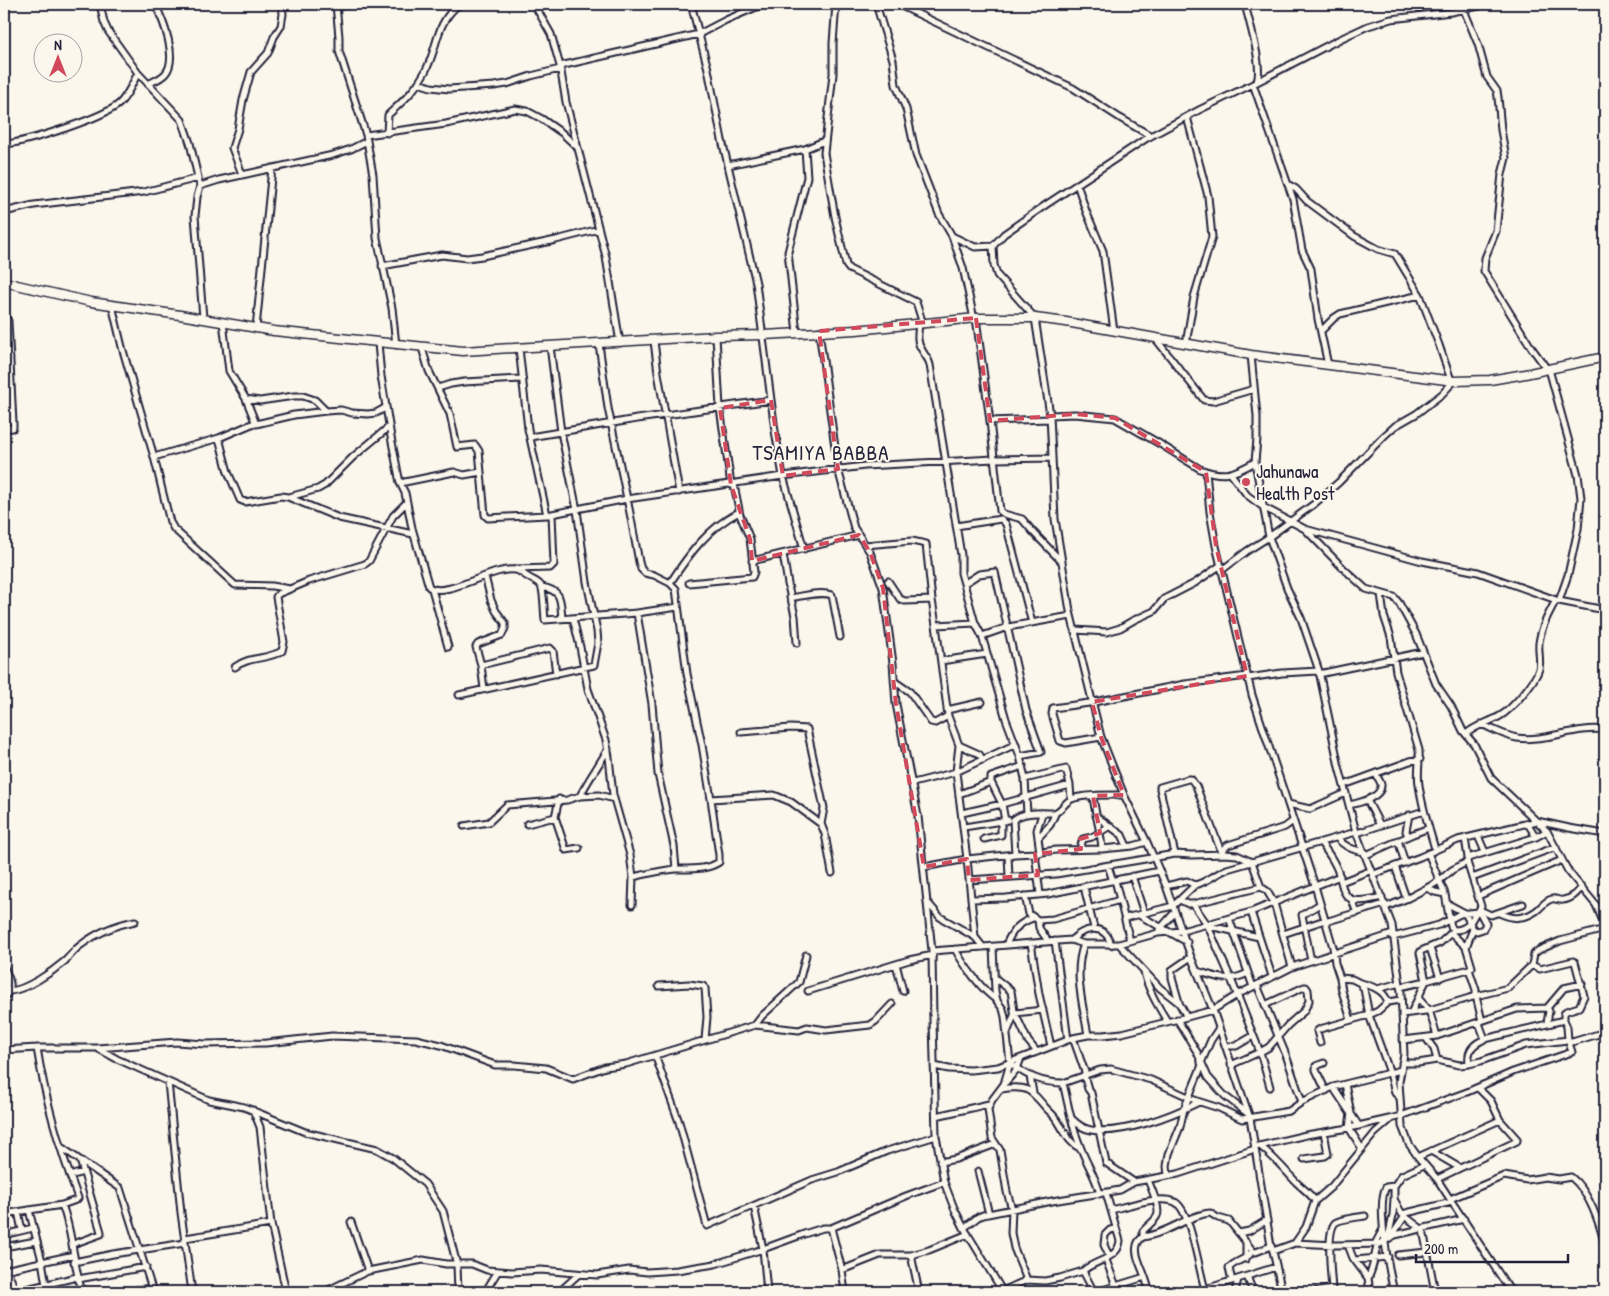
<svg xmlns="http://www.w3.org/2000/svg" width="1609" height="1296" viewBox="0 0 1609 1296" font-family="'Patrick Hand',sans-serif">
	<rect width="100%" height="100%" fill="#fbf7ec"/>
	<filter id="ink" filterUnits="userSpaceOnUse"><feTurbulence type="fractalNoise" baseFrequency=".02" numOctaves="2"/><feDisplacementMap in="SourceGraphic" scale="10" xChannelSelector="R" yChannelSelector="G"/><feConvolveMatrix kernelMatrix="1 2 1 2 8 2 1 2 1" color-interpolation-filters="sRGB"/></filter>
	<g filter="url(#ink)">
		<g fill="none" stroke-linecap="round" stroke-linejoin="round">
			<defs>
				<path id="street" d="M100,4L104,22L108,31L138,73L182,120L190,143L200,186L197,197L195,216L203,318
					M336,4L339,37V51L366,135L373,175L377,238L392,308L396,345
					M534,4L551,34L560,66L566,102L606,257L620,343
					M691,4L708,69L722,140L756,283L775,431L783,476L804,549
					M836,4L833,43V74L824,153L835,217L846,265L849,269L916,302L923,324
					M876,4L893,60L896,85L906,109L916,155L939,214L952,236L963,268L974,319
					M897,4L1073,88L1120,118L1151,136
					M1245,4C1249,22 1263,65 1257,82
					M336,7L352,4
					M1464,10L1478,44L1487,77L1497,91L1498,97L1501,130L1506,158L1502,174L1496,231L1485,258L1484,271L1531,347L1547,369
					M560,66L699,34L726,20L754,8L769,4
					M418,83L431,87L449,89L494,86L507,84L531,76L560,69
					M148,84C154,81 160,79 165,74C179,59 163,20 155,4
					M1253,84L1293,199L1302,250L1311,269L1318,319L1328,365
					M387,133L388,115C403,101 415,91 425,72C439,46 434,25 459,4
					M366,135L446,124L515,109L527,111L542,119L562,133L578,148
					M4,144C25,143 106,117 120,103C128,95 133,82 138,73
					M728,165L805,149L824,141
					M242,174L232,148L238,129L243,100L251,72L268,53L274,37L281,26L283,14L282,4
					M1077,184L1086,211L1103,251L1114,331
					M1289,185L1296,189L1307,201L1354,236L1378,249L1395,254L1420,295L1439,345L1451,380
					M200,186L219,180L333,155L351,149L367,141
					M4,212L34,205L144,192L198,178
					M952,236L975,247L993,246
					M382,266L442,255L467,258L482,256L556,240L599,229
					M112,305L122,347L154,457L170,522L174,529L235,585L272,586L290,589
					M4,315L8,321L13,423V428L4,429
					M976,318L990,421L1000,511L1004,514L1022,519L1034,533L1062,562
					M223,322L229,371L246,399L256,424L294,415L326,411L341,410L352,413L368,414L376,413L385,408
					M919,324C918,333 916,342 922,350C925,356 929,359 930,365L961,555V573L975,623L982,636L1006,719L1020,756L1025,779L1027,814
					M256,328L272,168
					M819,331L838,469L854,528L870,552L883,588L893,663L896,704L918,816L932,951L933,1021L936,1136L944,1182L954,1208L964,1228L1003,1292
					M1321,331L1334,318L1340,314L1420,295
					M797,333L788,252L807,177L805,149
					M716,336L720,408L731,485
					M1155,338L1204,400L1213,401L1254,389
					M654,341L658,373L679,492
					M378,343L381,376L391,437L400,483L405,493L412,528L429,587C446,599 493,566 515,570C519,570 524,575 528,577C532,580 538,581 541,586C544,592 544,612 545,620L637,613L652,704L658,774L674,846L676,869
					M599,344L608,408L630,513L639,562L641,569L645,573L654,575L670,583L676,589L687,674L702,745L711,799
					M1186,344L1194,297L1212,237L1208,196L1187,117
					M422,348L429,371L450,414L457,447L475,445L479,451L485,515L488,518L547,515L627,499L783,476L865,466L994,459L1052,458
					M519,348L528,429L547,515
					M1251,355L1257,416V439L1255,462L1269,537L1287,588L1301,618L1319,671L1339,767L1356,832L1392,925L1401,992L1404,1054L1399,1082L1402,1126L1409,1144L1418,1157L1437,1179L1450,1199L1511,1292
					M1549,369L1578,475L1581,498L1578,529L1568,575L1559,601
					M438,388L451,384L464,382L522,379
					M246,399L260,401L294,396H303L315,400L326,411
					M1050,415L1075,414L1115,418L1160,444L1200,469C1224,478 1234,474 1255,462
					M990,421L1050,419
					M530,437L637,419L771,400
					M219,438L228,472L240,500L245,502L281,496L288,497L339,518L413,534
					M154,457L219,438L254,423
					M1206,472L1210,512L1216,546L1252,695L1315,886L1333,947L1335,963L1340,978L1352,979L1360,983L1364,989L1369,1015L1390,1073L1395,1093L1399,1097
					M1231,474L1247,495L1263,507L1305,529L1422,561L1478,572L1559,601L1605,610
					M400,483L454,472L464,475L481,472
					M289,497L318,489L325,485L353,457L389,427
					M956,526L1001,519L1006,524L1032,623
					M1305,529L1343,568L1366,589L1394,597L1399,603L1416,634L1436,684L1451,706L1463,731L1474,744L1491,778L1547,831L1568,871L1596,905L1605,926
					M865,545L912,541L926,544L932,600
					M783,554L789,590L795,616L797,643
					M752,561L859,535
					M516,569L550,568L554,564L552,514
					M1222,570L1247,551L1269,537L1314,504L1339,482L1384,436L1395,426L1416,414L1442,394L1454,381
					M485,576L491,600L496,611L505,623V628L502,635L478,644L476,647L481,665L550,648L553,651L556,674
					M888,581L900,599L905,601L932,600L936,625L948,716L959,745L956,772L967,859L975,937L983,947
					M670,583C689,554 708,528 739,512
					M689,583L752,577L754,572L750,539L740,515L734,484
					M965,583L979,574L995,572L1026,710L1041,752L1020,756
					M542,587C563,591 560,600 562,618
					M432,589L448,647
					M1381,594L1384,616L1391,637L1396,672L1419,750C1420,761 1417,773 1419,785C1422,807 1429,828 1435,849
					M790,598C803,596 820,591 832,595L840,637
					M637,613L678,607
					M573,618L580,647L588,689L606,740L609,757L613,795L630,855L633,877L632,905
					M936,625L975,623
					M1075,630L1107,632L1120,628L1134,620L1154,611L1164,599L1195,583L1221,565
					M982,636L1008,627L1071,616
					M941,661L987,654
					M481,665L484,689
					M235,667C249,656 267,660 282,651L284,642L276,597L278,594L309,581L365,564L369,561L393,516L407,502
					M1319,674L1423,652
					M1248,678L1282,673L1319,671
					M894,681L910,692L931,722L935,723L948,716
					M459,695L594,665L598,643L597,631L587,582L577,510L561,432L550,346
					M947,710L982,702
					M1481,724C1493,729 1505,736 1517,738C1547,742 1575,726 1605,730
					M741,732L791,728L807,729L824,808L821,824
					M1466,734C1476,725 1488,723 1500,716C1511,710 1535,682 1539,669C1541,661 1538,651 1539,643C1541,627 1549,613 1556,600
					M1101,737L1066,743L1060,741L1052,714L1053,708L1089,703L1185,684L1247,676
					M959,745L979,754L983,760
					M1025,779L1066,769L1070,785
					M991,782V777L1023,766
					M913,783L956,772L1016,744
					M1344,785L1410,761L1420,759
					M959,794L991,782L1002,804L1070,785L1071,799
					M580,796C588,780 599,765 608,749
					M1093,796C1095,814 1101,831 1102,849
					M559,799L555,817L566,850L579,848
					M1367,800L1380,825
					M1288,804L1310,809L1346,793
					M1349,805C1358,803 1382,798 1381,785C1381,782 1377,777 1376,774
					M962,813L1002,804L1005,821
					M1096,816L1122,835L1127,846
					M527,824L555,817
					M1528,824L1536,837
					M464,826L489,822L507,805L567,800L580,796L599,795L614,799
					M964,827L1008,820
					M1357,833L1424,811
					M1408,836L1406,831L1409,815
					M1478,836L1485,852
					M1038,838L1050,825L1056,812
					M1337,838C1345,847 1353,850 1365,852
					M984,839L1001,835V821
					M1398,840L1405,863
					M1321,843C1329,854 1337,865 1340,878C1342,885 1343,895 1351,899C1359,903 1373,899 1382,897
					M1081,849V845L1083,839L1092,837L1110,826
					M1221,851L1228,845L1285,827L1293,821
					M1035,853L1040,894
					M1040,853L1037,830L1042,814
					M1428,853L1445,894L1451,927L1454,930C1466,930 1470,924 1475,914
					M1015,854L1013,820C1023,811 1042,813 1054,813C1062,811 1064,802 1072,799C1082,794 1112,795 1124,795
					M1175,854L1160,789V787L1188,779H1191L1196,786L1222,854
					M1008,855L1009,877
					M1366,855L1413,834L1429,828
					M1468,858L1536,837L1547,831
					M1108,866L1113,881
					M1395,866L1406,898
					M924,867L967,859L1015,854L1035,853L1056,850L1102,849L1133,846L1147,842
					M1374,874L1420,857L1458,840L1537,821L1569,828L1605,834
					M1132,876L1144,913
					M633,877C647,874 662,870 676,869C689,869 708,870 719,862V855L711,799L774,795L791,802L821,824L825,834L832,873
					M1472,878L1556,847
					M969,880L1056,874L1175,854L1192,855L1225,854L1237,855L1252,862L1261,887L1267,891L1274,903L1292,967
					M1115,880L1130,941
					M1341,882L1372,870
					M1166,886L1187,881L1195,885C1207,882 1215,874 1227,869L1356,832
					M1084,887L1094,928
					M1427,888L1435,892L1445,894
					M1025,896L1029,914L1038,920L1053,919L1120,900
					M1478,896L1562,860
					M971,899L1006,898L1048,894L1159,871
					M1180,900L1188,904H1193L1261,887
					M1352,900L1357,913
					M928,903L940,917L975,937
					M1193,904L1207,924L1231,979L1260,1052L1270,1087
					M1448,904L1465,913L1473,929L1477,931L1483,929L1486,924L1479,911
					M1386,907L1408,898L1427,888L1439,881L1452,870L1467,862L1468,858L1465,838
					M1480,910L1491,915L1523,904
					M1251,912L1272,976
					M1499,913C1512,919 1523,920 1536,911C1542,907 1544,901 1552,899C1556,898 1559,901 1563,900C1572,899 1577,893 1582,887
					M1139,915L1187,942
					M1125,918L1173,906L1195,885
					M1229,918L1253,987
					M1038,920L1039,928L1048,941
					M1325,922L1385,904
					M1209,927L1219,928L1259,937
					M1159,930L1175,912
					M1283,934L1325,920
					M1393,937L1439,925L1460,914L1478,912L1481,906L1467,862
					M1071,940C1084,928 1105,922 1111,945
					M1055,941L1068,1040
					M1031,943L1039,994L1051,1046
					M1084,944C1073,972 1083,1005 1088,1035
					M1119,944L1160,988L1179,1003L1187,1017L1213,1010L1237,995L1292,967L1393,934
					M1006,945C1012,930 1019,923 1033,918
					M993,947L995,991L997,1001L1003,1009L1005,1017L1010,1063C1027,1076 1041,1083 1063,1083C1068,1103 1071,1124 1079,1143C1085,1162 1095,1174 1100,1194
					M1466,947L1473,929
					M1430,948L1440,978
					M955,949C963,964 983,992 997,1000
					M932,951L1071,940L1084,944H1119L1158,933L1182,931L1251,912L1340,876
					M1311,961L1302,915L1320,904
					M896,964L903,991
					M1532,965L1540,969L1573,961L1575,962L1584,996L1579,1007L1566,1011L1564,1014V1020
					M4,967C9,978 15,989 4,997
					M1197,971C1217,977 1228,983 1248,973
					M1144,972C1148,990 1158,1006 1167,1021
					M995,978L1011,991L1014,1011L1028,1041L1037,1052
					M1340,978L1342,991L1351,1020
					M1361,983C1372,986 1384,990 1388,1002
					M1257,985L1286,1055L1302,1102
					M659,986L689,984L703,986L705,988L707,1017L705,1040
					M1400,987L1426,981L1420,953L1421,951L1440,943L1452,932
					M1377,989L1400,983
					M10,991C26,990 52,972 65,961C70,956 75,949 81,945C98,932 114,925 135,921
					M808,991L909,960L933,955
					M1418,998L1429,1010L1437,1036
					M1179,1002L1172,978V970L1191,957
					M1547,1008L1564,988L1582,984
					M1411,1013L1426,981L1469,969L1472,967L1466,947L1451,933
					M1402,1014L1426,1011L1476,996V990L1469,969
					M1177,1019L1197,1052L1208,1077L1225,1096L1247,1113
					M1482,1021L1476,996L1508,988L1532,965L1534,954L1539,950L1560,941L1605,929
					M1479,1023L1485,1039
					M755,1025L762,1016L799,982L806,955
					M1007,1033L1015,1013L1043,1010
					M1073,1038L1086,1075
					M1426,1038L1434,1049L1437,1060
					M1403,1040L1437,1036L1517,1009L1547,1008L1549,1011L1547,1023
					M1320,1043L1317,1031L1320,1029L1369,1015L1378,1011L1388,1002L1401,1000
					M1569,1043L1605,1032
					M1225,1046H1236L1253,1036
					M37,1048C45,1099 60,1150 78,1198L76,1200L62,1205
					M97,1048L117,1059L209,1100L244,1107L305,1132L377,1149L393,1158L425,1184L443,1211L457,1265L458,1292
					M4,1050L37,1048H97L177,1042L205,1044L266,1043L332,1036L416,1039L441,1045L495,1065H514L546,1068L573,1079L605,1067L626,1064L755,1025L799,1030L807,1027L826,1030L870,1025L876,1021L892,1004
					M655,1055L679,1122L707,1226L812,1180L838,1172L887,1151L936,1136
					M1010,1063L1004,1084L992,1100L988,1109L992,1138L1000,1150L1007,1192L1012,1209L1011,1233L1014,1248L1027,1280
					M1201,1063L1211,1040L1219,1028
					M1324,1063L1316,1066V1070L1326,1091
					M1402,1063H1418L1437,1060L1459,1065L1469,1064L1481,1061L1526,1045L1568,1040L1567,1027L1564,1020L1485,1039C1473,1044 1467,1050 1469,1064
					M1231,1065L1260,1052L1269,1047L1288,1025L1304,1011L1309,1001L1308,990L1306,987H1304L1265,1005
					M934,1066L949,1069L971,1070L998,1067L1073,1038L1088,1035H1103L1122,1033L1187,1017
					M1084,1075L1088,1089L1091,1093L1106,1163L1134,1182
					M1030,1076L1033,1093
					M168,1082L181,1213L192,1292
					M1006,1082L1017,1069L1021,1058
					M1063,1083L1100,1070L1111,1069L1151,1080L1197,1101L1219,1108L1242,1119L1289,1111L1302,1102L1333,1087L1401,1070
					M1345,1084L1351,1113L1349,1128L1362,1149
					M1333,1087L1359,1126
					M1001,1089C1027,1085 1030,1089 1046,1108C1051,1113 1056,1117 1059,1123C1066,1134 1069,1143 1081,1149
					M253,1110L260,1127L271,1224L286,1292
					M936,1116L989,1104
					M1071,1118C1076,1123 1083,1129 1091,1130C1122,1135 1171,1116 1199,1102
					M1260,1146C1273,1156 1284,1169 1296,1182C1303,1189 1310,1193 1315,1201
					M61,1147L120,1188L153,1292
					M1255,1147L1306,1135L1349,1128L1398,1117L1467,1092L1513,1072L1572,1052L1568,1040
					M1431,1151L1460,1168
					M1418,1157L1500,1120
					M1304,1159L1325,1156L1328,1154L1324,1132
					M940,1162L956,1159L996,1144
					M1424,1165L1402,1175L1394,1186V1199L1402,1214L1423,1230L1435,1292
					M978,1171L989,1214
					M70,1176L83,1172
					M1168,1176L1167,1166L1169,1154L1180,1127L1184,1109L1202,1065
					M1437,1179L1517,1141V1139L1500,1120L1491,1101L1478,1088
					M1148,1180C1151,1188 1161,1209 1157,1216C1154,1222 1147,1226 1143,1231V1237C1167,1234 1188,1215 1210,1213L1218,1218L1229,1221L1253,1251L1256,1252L1271,1246
					M1450,1199L1504,1176L1527,1180L1545,1177L1559,1179L1571,1177C1589,1191 1600,1224 1605,1246
					M754,1206L763,1249L767,1292
					M29,1210L42,1261L46,1285
					M1111,1210C1127,1206 1160,1195 1175,1202C1191,1210 1199,1272 1205,1289
					M18,1212L22,1230
					M4,1214L62,1205C73,1233 73,1264 82,1292
					M1402,1214L1452,1202
					M351,1222L368,1271
					M831,1228L842,1270L845,1292
					M964,1228L978,1217L983,1215L1052,1201L1120,1190L1134,1182L1178,1174L1255,1149
					M1239,1233L1249,1231L1267,1220
					M4,1235L33,1228
					M1143,1237C1129,1246 1141,1265 1145,1277
					M1391,1237L1405,1216
					M185,1238L271,1224
					M1388,1238L1393,1215L1394,1199
					M1295,1243L1306,1227L1315,1201L1331,1187L1375,1133L1391,1119
					M73,1244L101,1234V1232L80,1160
					M1375,1244L1383,1229
					M1348,1245L1353,1258L1368,1278L1370,1292
					M4,1247L36,1241
					M1273,1251L1295,1243L1336,1245L1380,1244L1395,1235L1464,1219
					M911,1255L919,1292
					M1398,1255L1427,1252
					M1109,1256L1104,1245L1105,1235L1110,1230L1115,1229
					M1246,1259V1242
					M1106,1260L1116,1286
					M1355,1260L1388,1257
					M74,1262L113,1254L185,1243
					M7,1269L15,1290L18,1291L77,1277
					M4,1270L74,1255
					M842,1270L880,1255H911L929,1250L968,1234
					M1247,1276L1253,1292
					M1368,1278C1374,1269 1374,1254 1378,1244
					M78,1279L146,1267
					M1232,1281L1229,1268C1236,1260 1247,1260 1253,1251
					M1221,1284L1224,1292
					M1332,1289C1331,1275 1326,1233 1335,1223C1339,1219 1359,1217 1365,1216
					M1002,1291L1027,1280L1045,1281L1060,1278L1083,1271
					M121,1292L152,1288
					M324,1292L368,1271L423,1260L446,1264H472L487,1270L512,1272L541,1270L597,1275L629,1270L647,1272L677,1270L715,1264L763,1249L804,1234L823,1228H831L906,1196L944,1182
					M485,1292L498,1271
					M559,1292L579,1274
					M1094,1292L1083,1271C1094,1260 1118,1260 1120,1241L1106,1193
					M1096,1292L1145,1277L1150,1292
					M1196,1292L1276,1267
					M1235,1292L1238,1279
					M1282,1292L1273,1251L1271,1246L1250,1118L1213,1010L1191,957L1166,886L1147,842L1124,795L1101,737L1070,611L1055,519L1050,415L1035,318L997,275L994,265L993,246L1004,234L1047,204L1147,138L1201,109L1253,84L1340,39L1368,26L1391,19L1451,12L1488,4
					M1313,1292L1332,1289V1291
					M1376,1292L1393,1290
					M1394,1292C1389,1271 1376,1204 1386,1187L1394,1186"/>
				<path id="primary" d="M4,282L91,302L180,315L274,331L463,351L716,336L764,335L856,330L976,318H1035L1066,322L1251,355L1454,381L1490,380L1525,374L1605,357"/>
			</defs>
			<use href="#street" stroke="#22223b" stroke-width="9"/>
			<use href="#primary" stroke="#22223b" stroke-width="11"/>
			<use href="#street" stroke="#fbf7ec" stroke-width="5"/>
			<use href="#primary" stroke="#fbf7ec" stroke-width="8"/>
		</g>
	</g>
	<path fill="none" stroke="#d1495b" stroke-width="4" stroke-dasharray="10 6" stroke-linejoin="round" d="M976,318L990,421L1075,414L1115,418L1206,472L1216,546L1247,676L1092,702L1101,737L1124,795L1093,796L1100,833L1080,839L1081,849L1035,854L1038,875L969,880L967,859L924,867L896,704L883,588L870,552L859,535L752,561L750,539L731,485L720,408L771,400L783,476L838,469L819,331Z"/>
	<circle fill="#d1495b" stroke="#fbf7ec" stroke-width="2" cx="1246" cy="482" r="5"/>
	<g text-anchor="middle" stroke-width="4" stroke-linejoin="round" paint-order="stroke">
		<g font-size="19" fill="#22223b" stroke="#fbf7ec" text-anchor="start">
			<text x="1256" y="478">Jahunawa<tspan x="1256" dy="22">Health Post</tspan></text>
		</g>
		<g font-size="21" letter-spacing="1" fill="#22223b" stroke="#fbf7ec">
			<text x="821" y="460">TSAMIYA BABBA</text>
		</g>
	</g>
	<rect width="1609" height="1296" fill="none" stroke="#fbf7ec" stroke-width="20"/>
	<rect x="10" y="10" width="1589" height="1276" fill="none" stroke="#22223b" stroke-width="2" filter="url(#ink)"/>
	<g transform="translate(58 58)"><circle r="24" fill="#fbf7ec" stroke="#a4a2a5"/>
	<path d="M0-4L9 19L0 12L-9 19Z" fill="#d1495b"/>
	<text y="-8" font-size="14" font-weight="bold" text-anchor="middle" fill="#22223b">N</text>
	</g>
	<path d="M1416 1254v8h152v-8" fill="none" stroke="#22223b" stroke-width="2.5"/>
	<text x="1424" y="1254" font-size="15" fill="#22223b" stroke="#fbf7ec" stroke-width="4" paint-order="stroke">200 m</text>
</svg>
